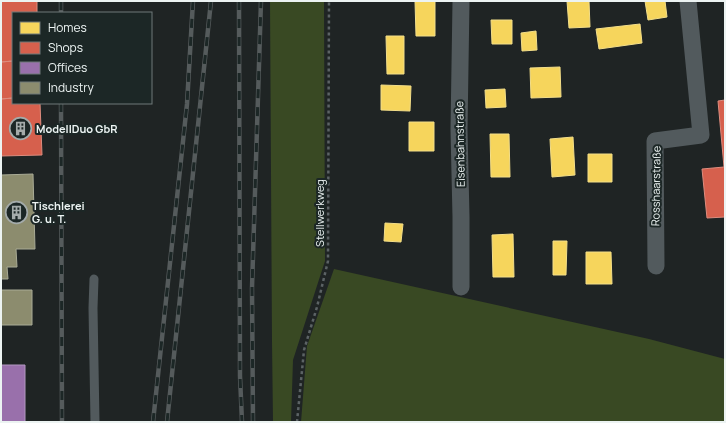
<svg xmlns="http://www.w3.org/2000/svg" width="726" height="423" viewBox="0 0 726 423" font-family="Manrope,sans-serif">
	<rect width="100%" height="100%" fill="#1f2424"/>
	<path fill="#394923" d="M270,1H324L325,261L293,360L291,422H273L272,342Z
		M334,269L649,339L725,359V422H301L307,346Z"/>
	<path fill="#f6d55c" stroke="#f3de89" d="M415,1H435V36H416Z
		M567,1H589L590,27L569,28Z
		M645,1H665L667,17L648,20Z
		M491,20H512V44H492Z
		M640,24L642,43L599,49L596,29Z
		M536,31L537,50L522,51L521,33Z
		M386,36H404V74H387Z
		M560,67L561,97L531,98L530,68Z
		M381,85L411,86L410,111L381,110Z
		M505,89L506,107L486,108L485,90Z
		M409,122H434V151H409Z
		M490,134H509L510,177H491Z
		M573,137L575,175L552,177L550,139Z
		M588,154H612V182H588Z
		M385,223L403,224L401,242L384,241Z
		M513,234L514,277H493L492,235Z
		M553,241H567L566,275H553Z
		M586,252H611L612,284H586Z"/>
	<path fill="#d6604d" stroke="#dd8c7e" d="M1,1H37V13H13V61L1,62Z
		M13,61V98L1,99V62Z
		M13,98V103H40L42,155L1,156V99Z
		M725,100V217L707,218L702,169L724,167L718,101Z"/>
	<path fill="#9970ab" stroke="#b297c0" d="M1,365H25V422H1Z"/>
	<path fill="#8c8c6e" stroke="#a9ab96" d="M33,174L35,249H16L17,267H7L8,279H1V175Z
		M1,290H32V325H1Z"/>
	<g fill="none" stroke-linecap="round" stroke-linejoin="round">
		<path stroke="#5c6365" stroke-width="2.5" stroke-dasharray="3 3" stroke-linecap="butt" d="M297,422L304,350L317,307L328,261L329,1"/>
		<path stroke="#525a5d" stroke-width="9" d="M94,279L93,308L95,422"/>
		<path stroke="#525a5d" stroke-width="17" d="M461,1L459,130L461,217V287
			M656,266L655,141L701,135L688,1"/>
		<defs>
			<path id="rail" d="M61,1V13
				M239,1L240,376L242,422
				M61,103L62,422
				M153,422L187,104L193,1
				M167,422L211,1
				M253,422L252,288L261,1"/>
		</defs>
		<use href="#rail" stroke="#555b5c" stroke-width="4.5"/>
		<use href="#rail" stroke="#1c2726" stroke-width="3" stroke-dasharray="9" stroke-linecap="butt"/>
	</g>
	<defs>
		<symbol id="building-ring" viewBox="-11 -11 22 22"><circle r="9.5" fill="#1c2726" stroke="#a4abaa" stroke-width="1.5"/><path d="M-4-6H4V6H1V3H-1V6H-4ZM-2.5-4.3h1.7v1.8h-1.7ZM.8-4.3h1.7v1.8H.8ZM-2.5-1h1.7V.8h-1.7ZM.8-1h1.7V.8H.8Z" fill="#a4abaa"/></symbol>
	</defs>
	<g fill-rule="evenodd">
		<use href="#building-ring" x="8" y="116" width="25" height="25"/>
		<use href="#building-ring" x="4" y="200" width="25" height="25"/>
	</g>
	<g text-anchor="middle" stroke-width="4" stroke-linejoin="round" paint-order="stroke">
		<g font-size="11" font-weight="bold" fill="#ecf3f2" stroke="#1c2726" text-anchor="start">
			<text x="36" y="133">ModellDuo GbR</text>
			<text x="32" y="210">Tischlerei<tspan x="32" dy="13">G. u. T.</tspan></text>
		</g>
		<g font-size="11" fill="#ecf3f2" stroke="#1c2726">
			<text transform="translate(460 144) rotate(-91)" y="4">Eisenbahnstraße</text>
			<text transform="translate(656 186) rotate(-89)" y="4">Rosshaarstraße</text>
			<text transform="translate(320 213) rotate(-90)" y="4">Stellwerkweg</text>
		</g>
	</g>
	<rect width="726" height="423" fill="none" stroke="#ecf3f2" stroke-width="4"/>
	<rect x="12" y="12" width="140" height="92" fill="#1c2726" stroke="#6f7978"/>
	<rect x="20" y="22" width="20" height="12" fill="#f6d55c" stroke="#6f7978"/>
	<text x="48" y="32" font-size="12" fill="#ecf3f2">Homes</text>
	<rect x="20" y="42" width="20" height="12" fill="#d6604d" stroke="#6f7978"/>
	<text x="48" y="52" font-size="12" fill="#ecf3f2">Shops</text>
	<rect x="20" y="62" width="20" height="12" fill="#9970ab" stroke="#6f7978"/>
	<text x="48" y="72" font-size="12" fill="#ecf3f2">Offices</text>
	<rect x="20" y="82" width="20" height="12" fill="#8c8c6e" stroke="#6f7978"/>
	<text x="48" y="92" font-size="12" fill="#ecf3f2">Industry</text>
</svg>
